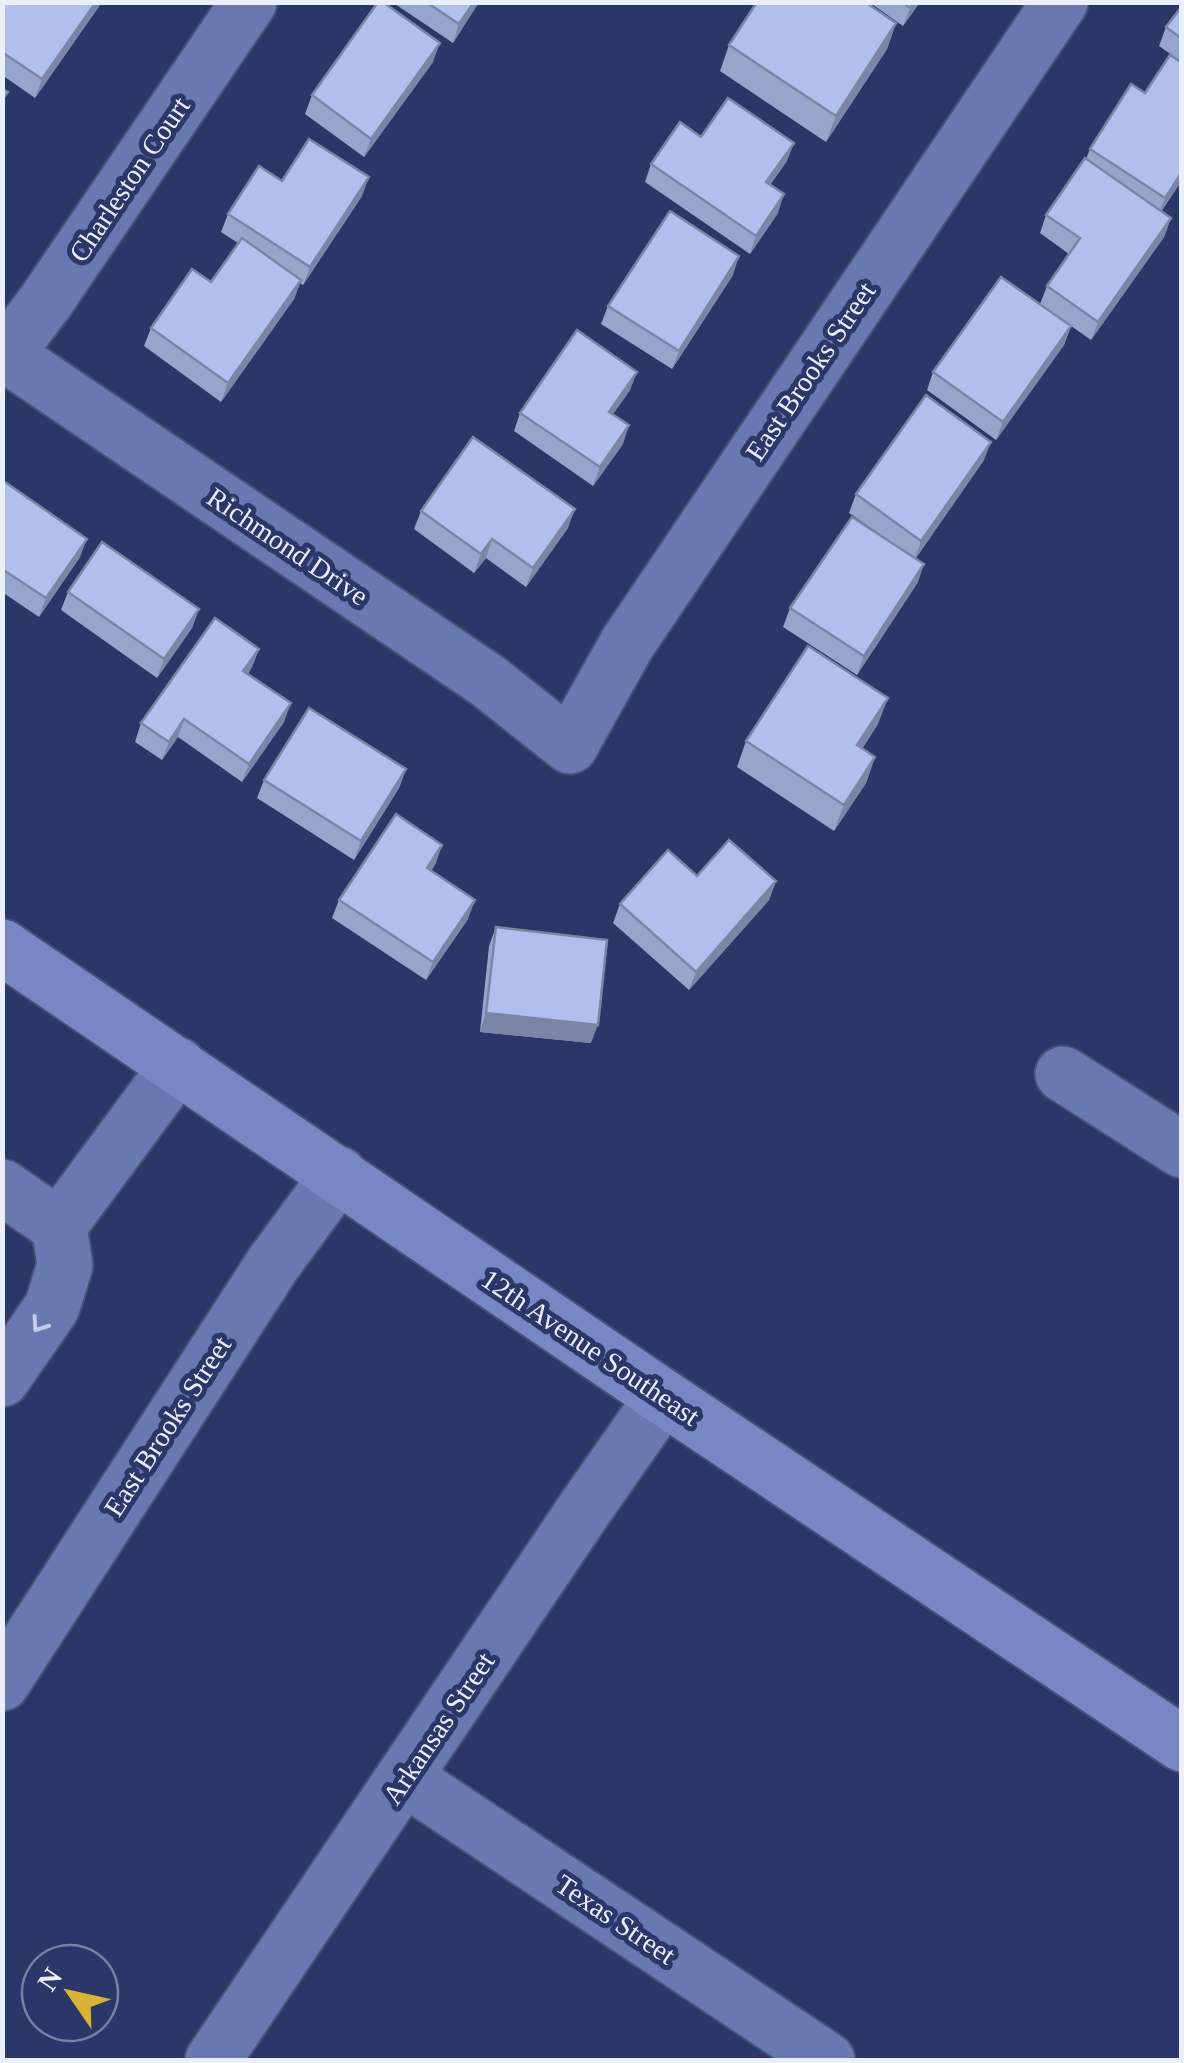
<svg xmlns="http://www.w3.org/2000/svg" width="1184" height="2063" viewBox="0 0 1184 2063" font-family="Georgia,serif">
	<rect width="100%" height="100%" fill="#2b3669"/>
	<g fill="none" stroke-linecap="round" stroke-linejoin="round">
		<defs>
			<path id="minor" d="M2,352L488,681L570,746L627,644L1060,2
				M6,354L46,301L249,2
				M1063,1074L1182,1150
				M2,1187L59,1226L65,1265L52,1307L2,1379
				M59,1226L178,1065
				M2,1683L273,1264L339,1174
				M405,1778L827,2060
				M213,2060L586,1507L663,1397"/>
			<path id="major" d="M2,947L663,1397L1182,1744"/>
		</defs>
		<use href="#minor" stroke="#484f76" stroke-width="59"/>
		<use href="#major" stroke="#484f76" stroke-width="59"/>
		<use href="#minor" stroke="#6878b1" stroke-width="55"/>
		<use href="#major" stroke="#7687c4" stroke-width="55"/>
	</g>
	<path fill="#97a4cc" d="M102,2L35,98L2,75V7Z
		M392,2H479L453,43Z
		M869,2H920L903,26Z
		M1182,6V62L1159,46L1166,27Z
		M896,23L887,49L826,142L720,71L729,45Z
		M433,62L364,157L305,114L312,95Z
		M1182,63V180L1161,212L1171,218L1164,237L1091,340L1040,304L1047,286L1069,254L1040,233L1046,215L1086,159L1090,149L1145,93Z
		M701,137L787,161L770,185L778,213L750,254L645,182L651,164Z
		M282,181L362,196L303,285L300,283L294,299L221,402L144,346L151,328L211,282L238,243L221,232L228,214Z
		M733,275L672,369L601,324L608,306Z
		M1071,326L1064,345L996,440L927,390L933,372Z
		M630,390L613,414L623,444L593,486L514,431L520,413Z
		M984,460L916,558L918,582L857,675L783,627L790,608L887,539L849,513L856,494Z
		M2,480L80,557L39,617L2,592Z
		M421,511L568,528L526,587L486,558L474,573L414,529Z
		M68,592L199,609L192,628L157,678L61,610Z
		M259,649L252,667L248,674L284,722L242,782L178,737L162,760L135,742L141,723Z
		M878,724L862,749L875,757L866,783L834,831L737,767L746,741Z
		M406,769L399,788L354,860L257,798L264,780Z
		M436,863L431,871L468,919L426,980L332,918L339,900Z
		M697,876L776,881L769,900L689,990L613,923L620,904Z
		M496,927L591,1043L480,1032L489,946Z"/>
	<path fill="#7b86a6" d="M96,2H102L35,98L42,79Z
		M474,2H479L453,43L459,24Z
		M914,2H920L903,26L910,8Z
		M896,23L887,49L826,142L836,116Z
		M440,43L433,62L364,157L371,139Z
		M794,143L787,161L759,200L766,182Z
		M1182,172V180L1158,216L1165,198Z
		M369,177L362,196L303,285L310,267Z
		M784,194L778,213L750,254L756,236Z
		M1171,218L1164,237L1091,340L1098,322Z
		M739,256L733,275L672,369L679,351Z
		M301,280L294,299L221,402L228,383Z
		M1071,326L1064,345L996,440L1003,422Z
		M637,372L630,390L602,430L609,412Z
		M629,425L623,444L593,486L600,467Z
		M991,442L984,460L915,559L921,541Z
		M575,509L568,528L526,587L533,568Z
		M87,539L80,557L39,617L46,598Z
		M492,539L486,558L474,573L481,554Z
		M924,564L918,582L857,675L864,656Z
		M199,609L192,628L157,678L164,659Z
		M259,649L252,667L237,689L243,671Z
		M888,698L878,724L847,771L857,745Z
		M291,703L284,722L242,782L249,764Z
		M184,719L178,737L162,760L169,742Z
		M875,757L866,783L834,831L844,805Z
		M406,769L399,788L354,860L361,841Z
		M442,845L436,863L420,887L427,868Z
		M776,881L769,900L689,990L696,972Z
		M475,900L468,919L426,980L433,962Z
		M486,1013L598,1025L591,1043L480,1032Z"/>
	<path fill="#b0bfed" stroke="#7b86a6" stroke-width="2.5" d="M6,2H96L42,79L2,52V7Z
		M378,2H383L440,43L371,139L312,95Z
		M426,2H474L459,24Z
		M757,2H865L896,23L836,116L729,45Z
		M902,2H914L910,8Z
		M1182,6V39L1166,27Z
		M1170,55L1182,63V172L1165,198L1090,149L1131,84L1145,93Z
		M2,89L8,92L2,100Z
		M728,98L794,143L766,182L784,194L756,236L651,164L680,122L701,137Z
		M309,139L369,177L310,267L228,214L259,166L282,181Z
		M1085,158L1171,218L1098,322L1047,286L1080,238L1046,215Z
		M670,211L739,256L679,351L608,306Z
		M242,238L301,280L228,383L151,328L192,269L211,282Z
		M1001,277L1071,326L1003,422L933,372Z
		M577,330L637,372L609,412L629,425L600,467L520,413Z
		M926,395L991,442L921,541L856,494Z
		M473,437L575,509L533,568L492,539L481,554L421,511Z
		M2,480L87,539L46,598L2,569Z
		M852,517L924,564L864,656L790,608Z
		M102,542L199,609L164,659L68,592Z
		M215,618L259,649L243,671L291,703L249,764L184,719L169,742L141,723Z
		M808,646L888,698L857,745L875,757L844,805L746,741Z
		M309,708L406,769L361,841L264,780Z
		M396,814L442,845L427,868L475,900L433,962L339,900Z
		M729,840L776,881L696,972L620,904L668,850L697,876Z
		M496,927L607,940L598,1025L486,1013Z"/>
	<defs><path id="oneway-chevron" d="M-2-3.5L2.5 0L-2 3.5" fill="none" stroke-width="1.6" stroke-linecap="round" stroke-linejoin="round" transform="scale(2.5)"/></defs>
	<use stroke="#c4cbe6" href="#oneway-chevron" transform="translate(39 1325) rotate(124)"/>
	<g text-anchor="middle" stroke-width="10" stroke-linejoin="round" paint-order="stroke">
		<g font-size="28" fill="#ebeffc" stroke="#2b3669">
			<text transform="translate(129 179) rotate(-56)" y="10">Charleston Court</text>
			<text transform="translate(810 371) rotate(-56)" y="10">East Brooks Street</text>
			<text transform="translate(288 546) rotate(34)" y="10">Richmond Drive</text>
			<text transform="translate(591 1347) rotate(34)" y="10">12th Avenue Southeast</text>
			<text transform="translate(167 1426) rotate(-57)" y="10">East Brooks Street</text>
			<text transform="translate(438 1728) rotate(-56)" y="10">Arkansas Street</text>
			<text transform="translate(616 1919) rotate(34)" y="10">Texas Street</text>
		</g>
	</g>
	<rect width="1184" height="2063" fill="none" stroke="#ebeffc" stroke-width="10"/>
	<g transform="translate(70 1993) rotate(304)"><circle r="48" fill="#2b3669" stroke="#7880a4" stroke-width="2.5"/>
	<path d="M0-8L18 38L0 25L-18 38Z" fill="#d9b334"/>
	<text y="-15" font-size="28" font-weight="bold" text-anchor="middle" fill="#ebeffc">N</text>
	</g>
</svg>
